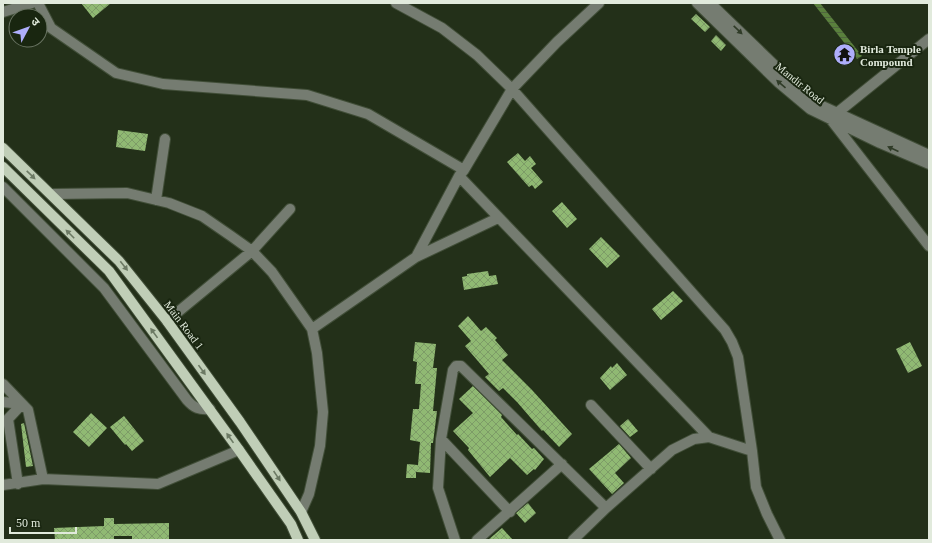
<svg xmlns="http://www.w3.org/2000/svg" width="932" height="543" viewBox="0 0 932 543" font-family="'Times New Roman','Noto Sans Devanagari',serif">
	<defs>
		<pattern id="water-rules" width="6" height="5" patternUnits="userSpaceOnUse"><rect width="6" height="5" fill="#5a803d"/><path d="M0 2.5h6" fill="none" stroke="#50663f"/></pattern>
		<pattern id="building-cross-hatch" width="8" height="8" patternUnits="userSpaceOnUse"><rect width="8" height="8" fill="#90b973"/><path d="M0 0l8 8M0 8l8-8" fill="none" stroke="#7d9c67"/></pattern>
	</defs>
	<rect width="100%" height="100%" fill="#233019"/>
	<path fill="url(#water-rules)" d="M813,3H820L862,56L857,59Z"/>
	<path fill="url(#building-cross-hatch)" d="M81,3H111L93,18Z
		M696,14L710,27L705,32L691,19Z
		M716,35L726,45L721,51L711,41Z
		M118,130L148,134L145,151L116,147Z
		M518,153L525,161L530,156L536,164L531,168L543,182L535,189L532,185L529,187L507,162Z
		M562,202L577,219L567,228L552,211Z
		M601,237L620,256L607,268L589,249Z
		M488,271L489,276L496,275L498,284L464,290L462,277L467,276V274Z
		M673,291L683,301L661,320L652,309Z
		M468,316L481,331L486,327L497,338L495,340L508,355L502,360L532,390L572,434L559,447L543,430L542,431L517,402L503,388L499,391L485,377L489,374L465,346L471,341L458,326Z
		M415,342L436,344L433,368H437L433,411H437L433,443H431L430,473L416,472V478H406L407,464L418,465L420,442L410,440L413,409H419L421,384H415L417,362L413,361Z
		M910,342L922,366L908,373L896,349Z
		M617,363L627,375L610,390L600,378L611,366L612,368Z
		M473,386L502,415L501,417L517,435L518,434L532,449L534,448L544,459L535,470L534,469L527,475L510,458L490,477L468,450L469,448L453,431L473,413L459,399Z
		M91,413L107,428L89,447L73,432Z
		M124,416L144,441L132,451L126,444L125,445L110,427Z
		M628,419L638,431L630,437L620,426Z
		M24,423L33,466L26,467L21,424Z
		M619,444L631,458L615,473L624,483L612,494L589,469Z
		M528,503L536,513L525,523L516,513Z
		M104,518H114V524L169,523V540H132V536H114V540H55L54,528L104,526Z
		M502,528L513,540H488Z"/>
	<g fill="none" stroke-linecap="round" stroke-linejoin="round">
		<defs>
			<path id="minor" d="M38,3L51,28L116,73L163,84L307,95L368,114L464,170
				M396,3L442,28L477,55L512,89L725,330L732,342L738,357L752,451L756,487L767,514L780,540
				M697,3L779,83L810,109L880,143L929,164
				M710,3L793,83L820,105L929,155
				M3,12L32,3
				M837,113L929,39
				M832,121L929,246
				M459,176L709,437
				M3,187L104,288L187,400C194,408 199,410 210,409
				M51,194L127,193L169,203L202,216L231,236L252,251L272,272L312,329L317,353L323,412L320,446L309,494L301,512
				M156,200L165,139
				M416,257L459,176L464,170L512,89L557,42L599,3
				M167,321L252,251L290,209
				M312,329L416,257L498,218
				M3,384L28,410L43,479
				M3,402L22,404L8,419L18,484
				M591,405L651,469
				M441,439L510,512
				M3,485L43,479L158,484L239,450
				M455,540L438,488L441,439L453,370L456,366H461L606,508
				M477,540L562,464
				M573,540L606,508L672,450L694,439L709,437L752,451"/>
			<path id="major" d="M3,148L119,261L167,321L240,422L301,512L315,540
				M3,167L109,271L239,450L291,524L298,540"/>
		</defs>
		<use href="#minor" stroke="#414e38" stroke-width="12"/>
		<use href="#major" stroke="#414e38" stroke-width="12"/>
		<use href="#minor" stroke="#757c71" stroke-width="10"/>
		<use href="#major" stroke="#c0ceb7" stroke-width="10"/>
	</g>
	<defs><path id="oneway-solid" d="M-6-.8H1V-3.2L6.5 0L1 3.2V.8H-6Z"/></defs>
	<g fill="#303c28">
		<use href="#oneway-solid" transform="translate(738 30) rotate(44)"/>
		<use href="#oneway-solid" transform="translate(781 84) rotate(-139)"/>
		<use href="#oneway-solid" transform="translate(893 149) rotate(-156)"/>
	</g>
	<g fill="#6c7a64">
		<use href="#oneway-solid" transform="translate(31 175) rotate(44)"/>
		<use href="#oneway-solid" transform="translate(70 234) rotate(-135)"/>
		<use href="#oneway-solid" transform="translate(124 266) rotate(52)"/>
		<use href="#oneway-solid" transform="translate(154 333) rotate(-126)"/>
		<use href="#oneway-solid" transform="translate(202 370) rotate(54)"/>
		<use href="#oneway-solid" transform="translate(230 438) rotate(-125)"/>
		<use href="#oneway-solid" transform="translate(277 476) rotate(56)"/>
	</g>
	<defs>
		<symbol id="temple-disc" viewBox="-11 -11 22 22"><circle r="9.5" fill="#aeaefb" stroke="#192610"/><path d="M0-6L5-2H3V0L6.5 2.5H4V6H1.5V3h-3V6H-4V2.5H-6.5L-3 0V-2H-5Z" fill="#111"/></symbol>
	</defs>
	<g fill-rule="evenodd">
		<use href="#temple-disc" x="832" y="42" width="25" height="25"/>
	</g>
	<g text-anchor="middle" stroke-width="4" stroke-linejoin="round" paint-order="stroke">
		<g font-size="11" font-weight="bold" fill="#e1eadc" stroke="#192610" text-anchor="start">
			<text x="860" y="53">Birla Temple<tspan x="860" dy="13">Compound</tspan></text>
		</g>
		<g font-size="11" fill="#e1eadc" stroke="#192610">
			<text transform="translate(800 83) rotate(39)" y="4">Mandir Road</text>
			<text transform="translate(184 325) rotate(53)" y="4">Main Road 1</text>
		</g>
	</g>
	<rect width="932" height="543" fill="none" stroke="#e1eadc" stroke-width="8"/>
	<g transform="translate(28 28) rotate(49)"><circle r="19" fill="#192610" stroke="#697462"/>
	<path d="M0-3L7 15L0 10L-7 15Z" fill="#aeaefb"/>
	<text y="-6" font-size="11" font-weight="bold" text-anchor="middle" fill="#e1eadc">उ</text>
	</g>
	<path d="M10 527v6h66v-6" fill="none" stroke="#e1eadc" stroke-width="2"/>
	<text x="16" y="527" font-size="12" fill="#e1eadc" stroke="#192610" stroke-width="3" paint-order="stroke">50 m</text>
</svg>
